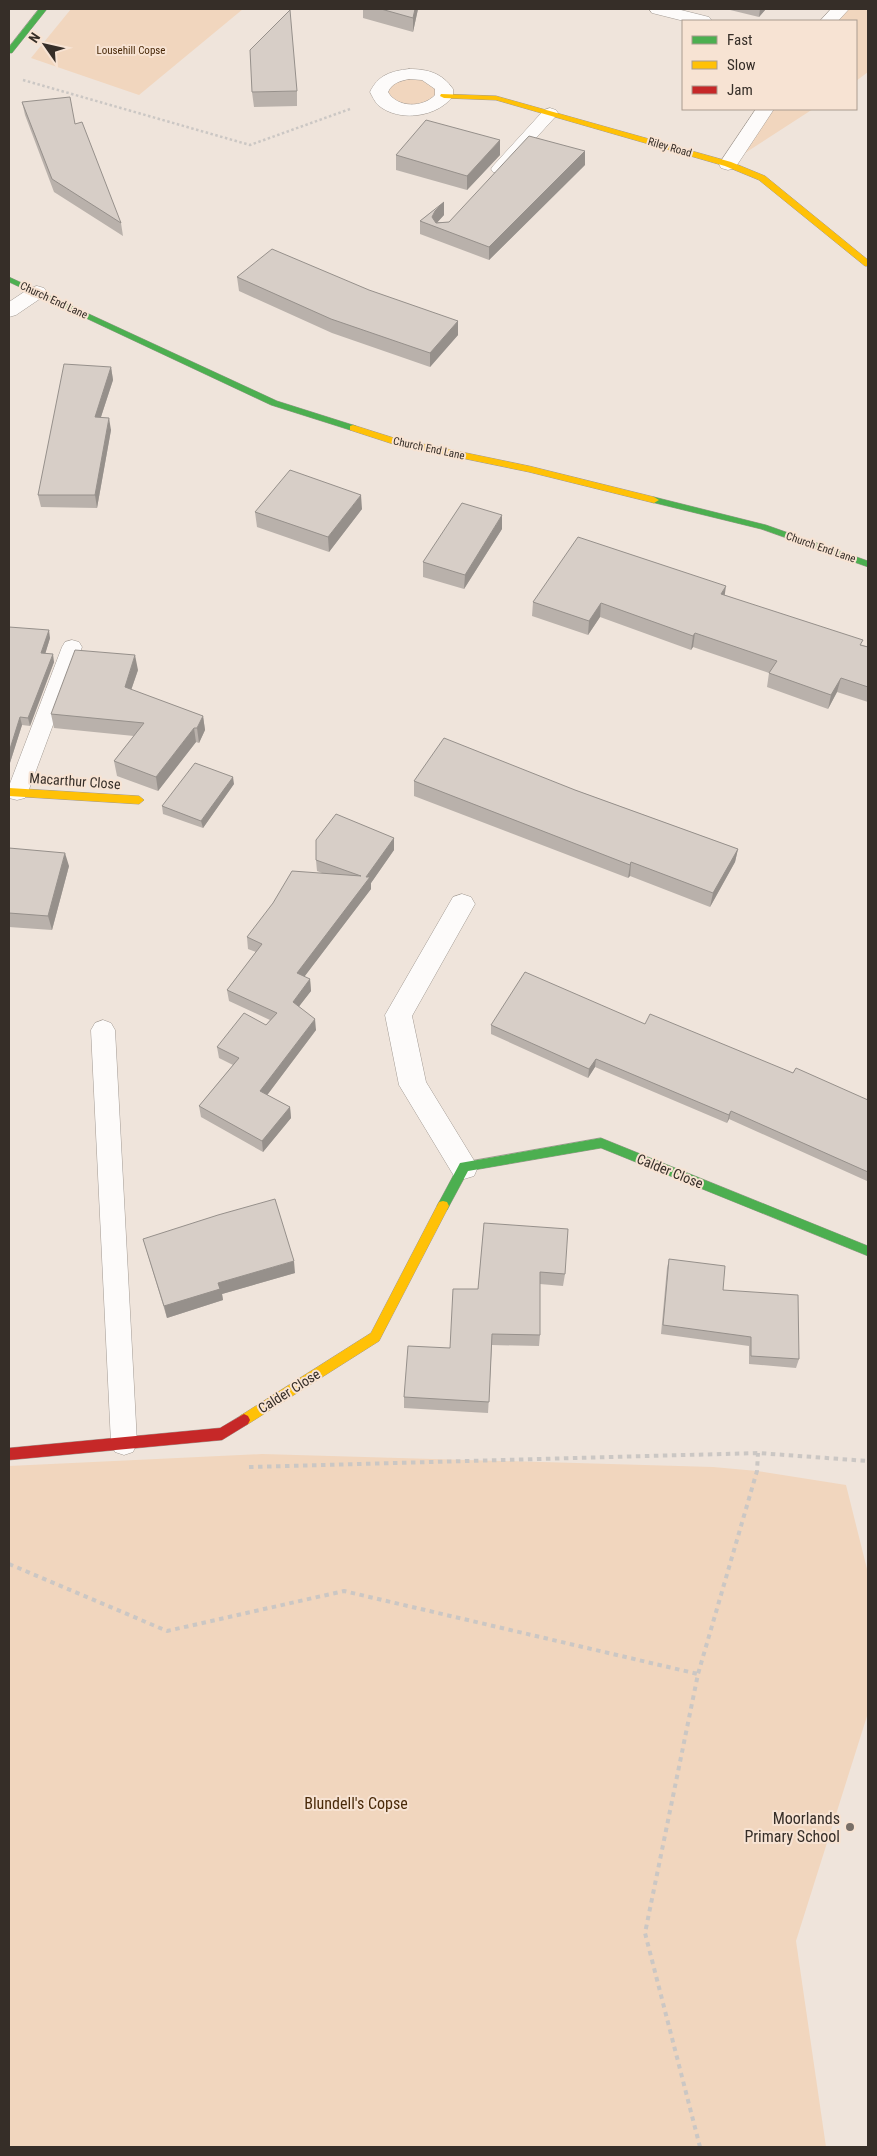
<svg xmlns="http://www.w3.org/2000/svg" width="877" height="2156" viewBox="0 0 877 2156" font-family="'Roboto Condensed',sans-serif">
	<rect width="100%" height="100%" fill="#efe4db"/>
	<path fill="#f1d6be" d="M71,9H243L139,95L31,58Z
		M840,9H868V72L856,81V21H829Z
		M428,76L441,100L402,109L381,87L385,82Z
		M765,109H813L728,164Z
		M262,1454L713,1467L757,1471L846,1485L868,1573V1713L796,1941L826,2147H9V1466Z"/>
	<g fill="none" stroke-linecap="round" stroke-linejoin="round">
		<defs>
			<path id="lane" d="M550,108L556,110L558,113L556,116L505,172H493L491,169L493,166L544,110Z
				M72,640L79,642L82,647L28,792L25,798L17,800L9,798V786L62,647L65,642Z
				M103,1020L111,1023L115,1030L137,1443L133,1452L124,1455L115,1452L111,1443L91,1030L95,1023Z"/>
			<path id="street" d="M649,9H677L709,17L712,21H684L652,13Z
				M831,9H849L838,21H820Z
				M409,69C428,69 442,73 453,89V96C438,117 399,123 378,105C375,102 372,96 370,92C378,75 391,71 409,69ZM409,79L422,80L435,89V95C423,108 397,108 388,92C392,83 400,81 409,79Z
				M756,109H774L735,168L728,170L721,168L719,164Z
				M37,286L44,288L47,292L44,296L16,315L9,317V302L30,288Z
				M462,894L471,897L475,904L412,1016L426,1082L478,1167L474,1176L464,1179L454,1176L399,1085L385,1015L453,897Z"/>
			<path id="fast" d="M39,9H47L12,53H9V47Z
				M9,277L277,401L356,426L357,428L356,430H350L271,405L9,282Z
				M654,497L766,525L868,561V567L761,529L651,502L649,500Z
				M601,1138L868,1246V1256L601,1148L468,1171L447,1210L443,1211L439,1210L437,1206L460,1163Z"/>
			<path id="slow" d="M441,94L496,96L731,162L765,176L868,260V266H865L759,180L725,166L496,100L444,98L440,96Z
				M353,425L394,438L529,466L654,497L659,500L654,503L529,472L393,444L350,430V426Z
				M9,788L139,796L144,800L139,804L9,796Z
				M443,1201L447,1202L449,1206L379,1341L248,1424L244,1426L240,1424L238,1420L240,1416L371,1333L439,1202Z"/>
			<path id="jam" d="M244,1414L248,1416L250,1420L248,1424L222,1440L9,1460V1448L220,1428Z"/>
		</defs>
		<use href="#lane" stroke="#a29a93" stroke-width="1"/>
		<use href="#street" stroke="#a29a93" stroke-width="1"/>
		<use href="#fast" stroke="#a29a93" stroke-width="1"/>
		<use href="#slow" stroke="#a29a93" stroke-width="1"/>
		<use href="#jam" stroke="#a29a93" stroke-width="1"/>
		<path stroke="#cbc7c4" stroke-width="2.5" stroke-dasharray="2.5 2.5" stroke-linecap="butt" d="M23,80L250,145L350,109"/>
		<path stroke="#cbc7c4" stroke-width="4" stroke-dasharray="4.5 4.5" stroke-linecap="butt" d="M249,1467L758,1453L868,1461
			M9,1564L167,1631L344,1591L698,1674
			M700,2147L645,1933L698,1674L757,1471L758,1453"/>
		<use href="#lane" fill="#fdfbfa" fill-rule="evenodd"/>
		<use href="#street" fill="#fdfbfa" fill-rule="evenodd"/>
		<use href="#fast" fill="#4caf50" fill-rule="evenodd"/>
		<use href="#slow" fill="#ffc107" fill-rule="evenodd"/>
		<use href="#jam" fill="#c62828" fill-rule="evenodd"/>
	</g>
	<path fill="#b9b1ab" d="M363,9H418L413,32L363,18Z
		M726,9H766L759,17Z
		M297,91V106L254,107L252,92Z
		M22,102L75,124L121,223L123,236L54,192L25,115Z
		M396,155H500L467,190L396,170Z
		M585,165L489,260L420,234V221L444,202V215L437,222H449Z
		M237,277L458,321V335L430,367L332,333L239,291Z
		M111,367L113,380L101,417L111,430L97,508L41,507L38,495Z
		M362,509L329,552L257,527L255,512Z
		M502,529L464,589L423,577V562Z
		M725,595L868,647V702L837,692L828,709L767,687L769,673L693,647L691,650L600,617L588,635L532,616L533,602Z
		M9,627L50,638L45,654L54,662L30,726L22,725L9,766Z
		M138,670L131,690L203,716L205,730L199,743L196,742L158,791L117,776L114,761L134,736L54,728L51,714Z
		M414,781L575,790L738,849L735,862L710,907L630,876L628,878L414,796Z
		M234,784L203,828L163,814L162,806Z
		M394,838V850L371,883V889L304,977L310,979L311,991L299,1006L316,1030L267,1095L290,1107L291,1118L263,1152L201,1117L199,1106L233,1065L219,1058L217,1047L266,1025L270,1020L229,1001L227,990L256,952L248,949L247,937L322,873L317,871L316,860Z
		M9,848L69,866L52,930L9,927Z
		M645,1024L793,1073L868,1100V1180L867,1181L729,1119L727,1123L595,1067L588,1078L491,1034V1025Z
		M484,1223L565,1274L563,1286L540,1284V1335L539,1346L492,1345L488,1413L404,1408V1397L450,1348L478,1289Z
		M143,1239L295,1273L222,1294L223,1300L167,1318Z
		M669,1259L723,1290L799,1359L796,1368L749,1364V1346L661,1334L667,1268Z"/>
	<path fill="#96908b" d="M415,9H418L413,32V18Z
		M760,9H766L759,17Z
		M500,140V155L467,190V176Z
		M585,151V165L489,260V247Z
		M444,202V215L435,225L432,217L435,211Z
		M458,321V335L430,367V353Z
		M111,367L113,380L97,429L95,417Z
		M109,418L111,430L97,508L95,495Z
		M361,495L362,509L329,552L328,537Z
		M502,515V529L464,589L465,575Z
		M726,586L724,600L721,594Z
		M601,603L600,617L588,635L589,621Z
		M49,630L50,638L43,661L41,653Z
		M695,633L693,647L691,650L693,636Z
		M53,654L54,662L30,726L28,718Z
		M135,655L138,670L127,702L125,687Z
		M841,678L837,692L828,709L831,695Z
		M203,716L205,730L199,743L197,728Z
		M20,717L22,725L9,766V752Z
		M194,728L196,742L158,791L156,777Z
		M233,777L234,784L203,828L201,821Z
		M394,838V850L371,883V889L298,985L297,973Z
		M738,849L735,862L710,907L713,893Z
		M65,853L69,866L52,930L48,916Z
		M631,862L630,876L628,878L630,865Z
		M310,979L311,991L294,1013L293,1002Z
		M315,1019L316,1030L262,1102L260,1091Z
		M596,1059L595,1067L588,1078L589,1069Z
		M290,1107L291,1118L263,1152L262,1141Z
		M731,1111L729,1119L727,1123L729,1115Z
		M294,1261L295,1273L222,1294L223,1300L167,1318L164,1306L218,1283Z"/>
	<path fill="#d7cec7" stroke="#96908b" d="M381,9H415L413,18Z
		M290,10L297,91L252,92L250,50Z
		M70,97L75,124L82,122L121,223L52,179L22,102Z
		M426,120L500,140L467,176L396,155Z
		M529,136L585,151L489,247L420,221L444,202L435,211L432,217L436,223L449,222Z
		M272,249L369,290L458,321L430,353L331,319L237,277Z
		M64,364L111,367L95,417L109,418L95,495H38Z
		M290,470L361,495L328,537L255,512Z
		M462,503L502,515L465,575L423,562Z
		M578,537L726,586L721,594L863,640L860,645L868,647V687L841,678L831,695L769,673L777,661L695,633L693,636L601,603L589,621L533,602Z
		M9,627L49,630L41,653L53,654L28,718L20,717L9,752Z
		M75,650L135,655L125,687L203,716L197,728H194L156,777L114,761L144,723L51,714Z
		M444,738L575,790L738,849L713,893L631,862L630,865L414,781Z
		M195,763L233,777L201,821L162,806Z
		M336,814L394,838L366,877H370L297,973L310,979L293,1002L315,1019L260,1091L290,1107L262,1141L199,1106L239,1058L217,1047L244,1013L266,1025L277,1013L227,990L262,944L247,937L273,903L292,871L361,876L316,860V840Z
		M9,848L65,853L48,916L9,913Z
		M525,972L645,1024L650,1014L793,1073L796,1068L868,1100V1172L731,1111L729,1115L596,1059L589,1069L491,1025Z
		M275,1199L294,1261L218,1283L220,1289L164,1306L143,1239L218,1215Z
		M484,1223L568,1229L565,1274L540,1272V1335L492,1334L489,1402L404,1397L408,1346L450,1348L453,1289H478Z
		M669,1259L725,1266L723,1290L798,1295L799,1359L751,1356V1337L663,1325Z"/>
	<circle fill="#776e67" stroke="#f7e3d3" stroke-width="2" cx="850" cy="1827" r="5"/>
	<g text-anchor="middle" stroke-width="4" stroke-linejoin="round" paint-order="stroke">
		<g font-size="11" fill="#4a2a09" stroke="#f7e3d3">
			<text x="131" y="54">Lousehill Copse</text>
		</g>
		<g font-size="11" fill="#362e28" stroke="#f7e3d3">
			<text transform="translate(670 147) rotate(16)" y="4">Riley Road</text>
			<text transform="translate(54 300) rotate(25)" y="4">Church End Lane</text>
			<text transform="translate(429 448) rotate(12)" y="4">Church End Lane</text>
			<text transform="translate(821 547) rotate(19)" y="4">Church End Lane</text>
		</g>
		<g font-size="14" fill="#362e28" stroke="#f7e3d3">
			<text transform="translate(75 781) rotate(4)" y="5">Macarthur Close</text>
			<text transform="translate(670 1171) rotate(22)" y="5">Calder Close</text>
			<text transform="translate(289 1391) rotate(-32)" y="5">Calder Close</text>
		</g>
		<g font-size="16" fill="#4a2a09" stroke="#f7e3d3">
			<text x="356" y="1809">Blundell's Copse</text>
		</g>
		<g font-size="16" fill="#362e28" stroke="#f7e3d3" text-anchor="end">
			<text x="840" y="1824">Moorlands<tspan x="840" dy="18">Primary School</tspan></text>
		</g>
	</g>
	<rect width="877" height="2156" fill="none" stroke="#362e28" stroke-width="20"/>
	<rect x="682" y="20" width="175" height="90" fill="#f7e3d3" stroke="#aa9b8f"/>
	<rect x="692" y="36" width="25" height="8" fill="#4caf50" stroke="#aa9b8f"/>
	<text x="727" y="45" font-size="15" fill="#362e28">Fast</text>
	<rect x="692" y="61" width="25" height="8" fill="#ffc107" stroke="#aa9b8f"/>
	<text x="727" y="70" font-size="15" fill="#362e28">Slow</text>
	<rect x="692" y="86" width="25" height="8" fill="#c62828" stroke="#aa9b8f"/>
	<text x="727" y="95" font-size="15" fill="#362e28">Jam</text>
	<g transform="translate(45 45) rotate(304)" stroke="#f7e3d3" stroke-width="4" paint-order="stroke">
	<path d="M0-4L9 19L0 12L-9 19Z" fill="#362e28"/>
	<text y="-8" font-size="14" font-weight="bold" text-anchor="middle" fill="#362e28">N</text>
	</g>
</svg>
